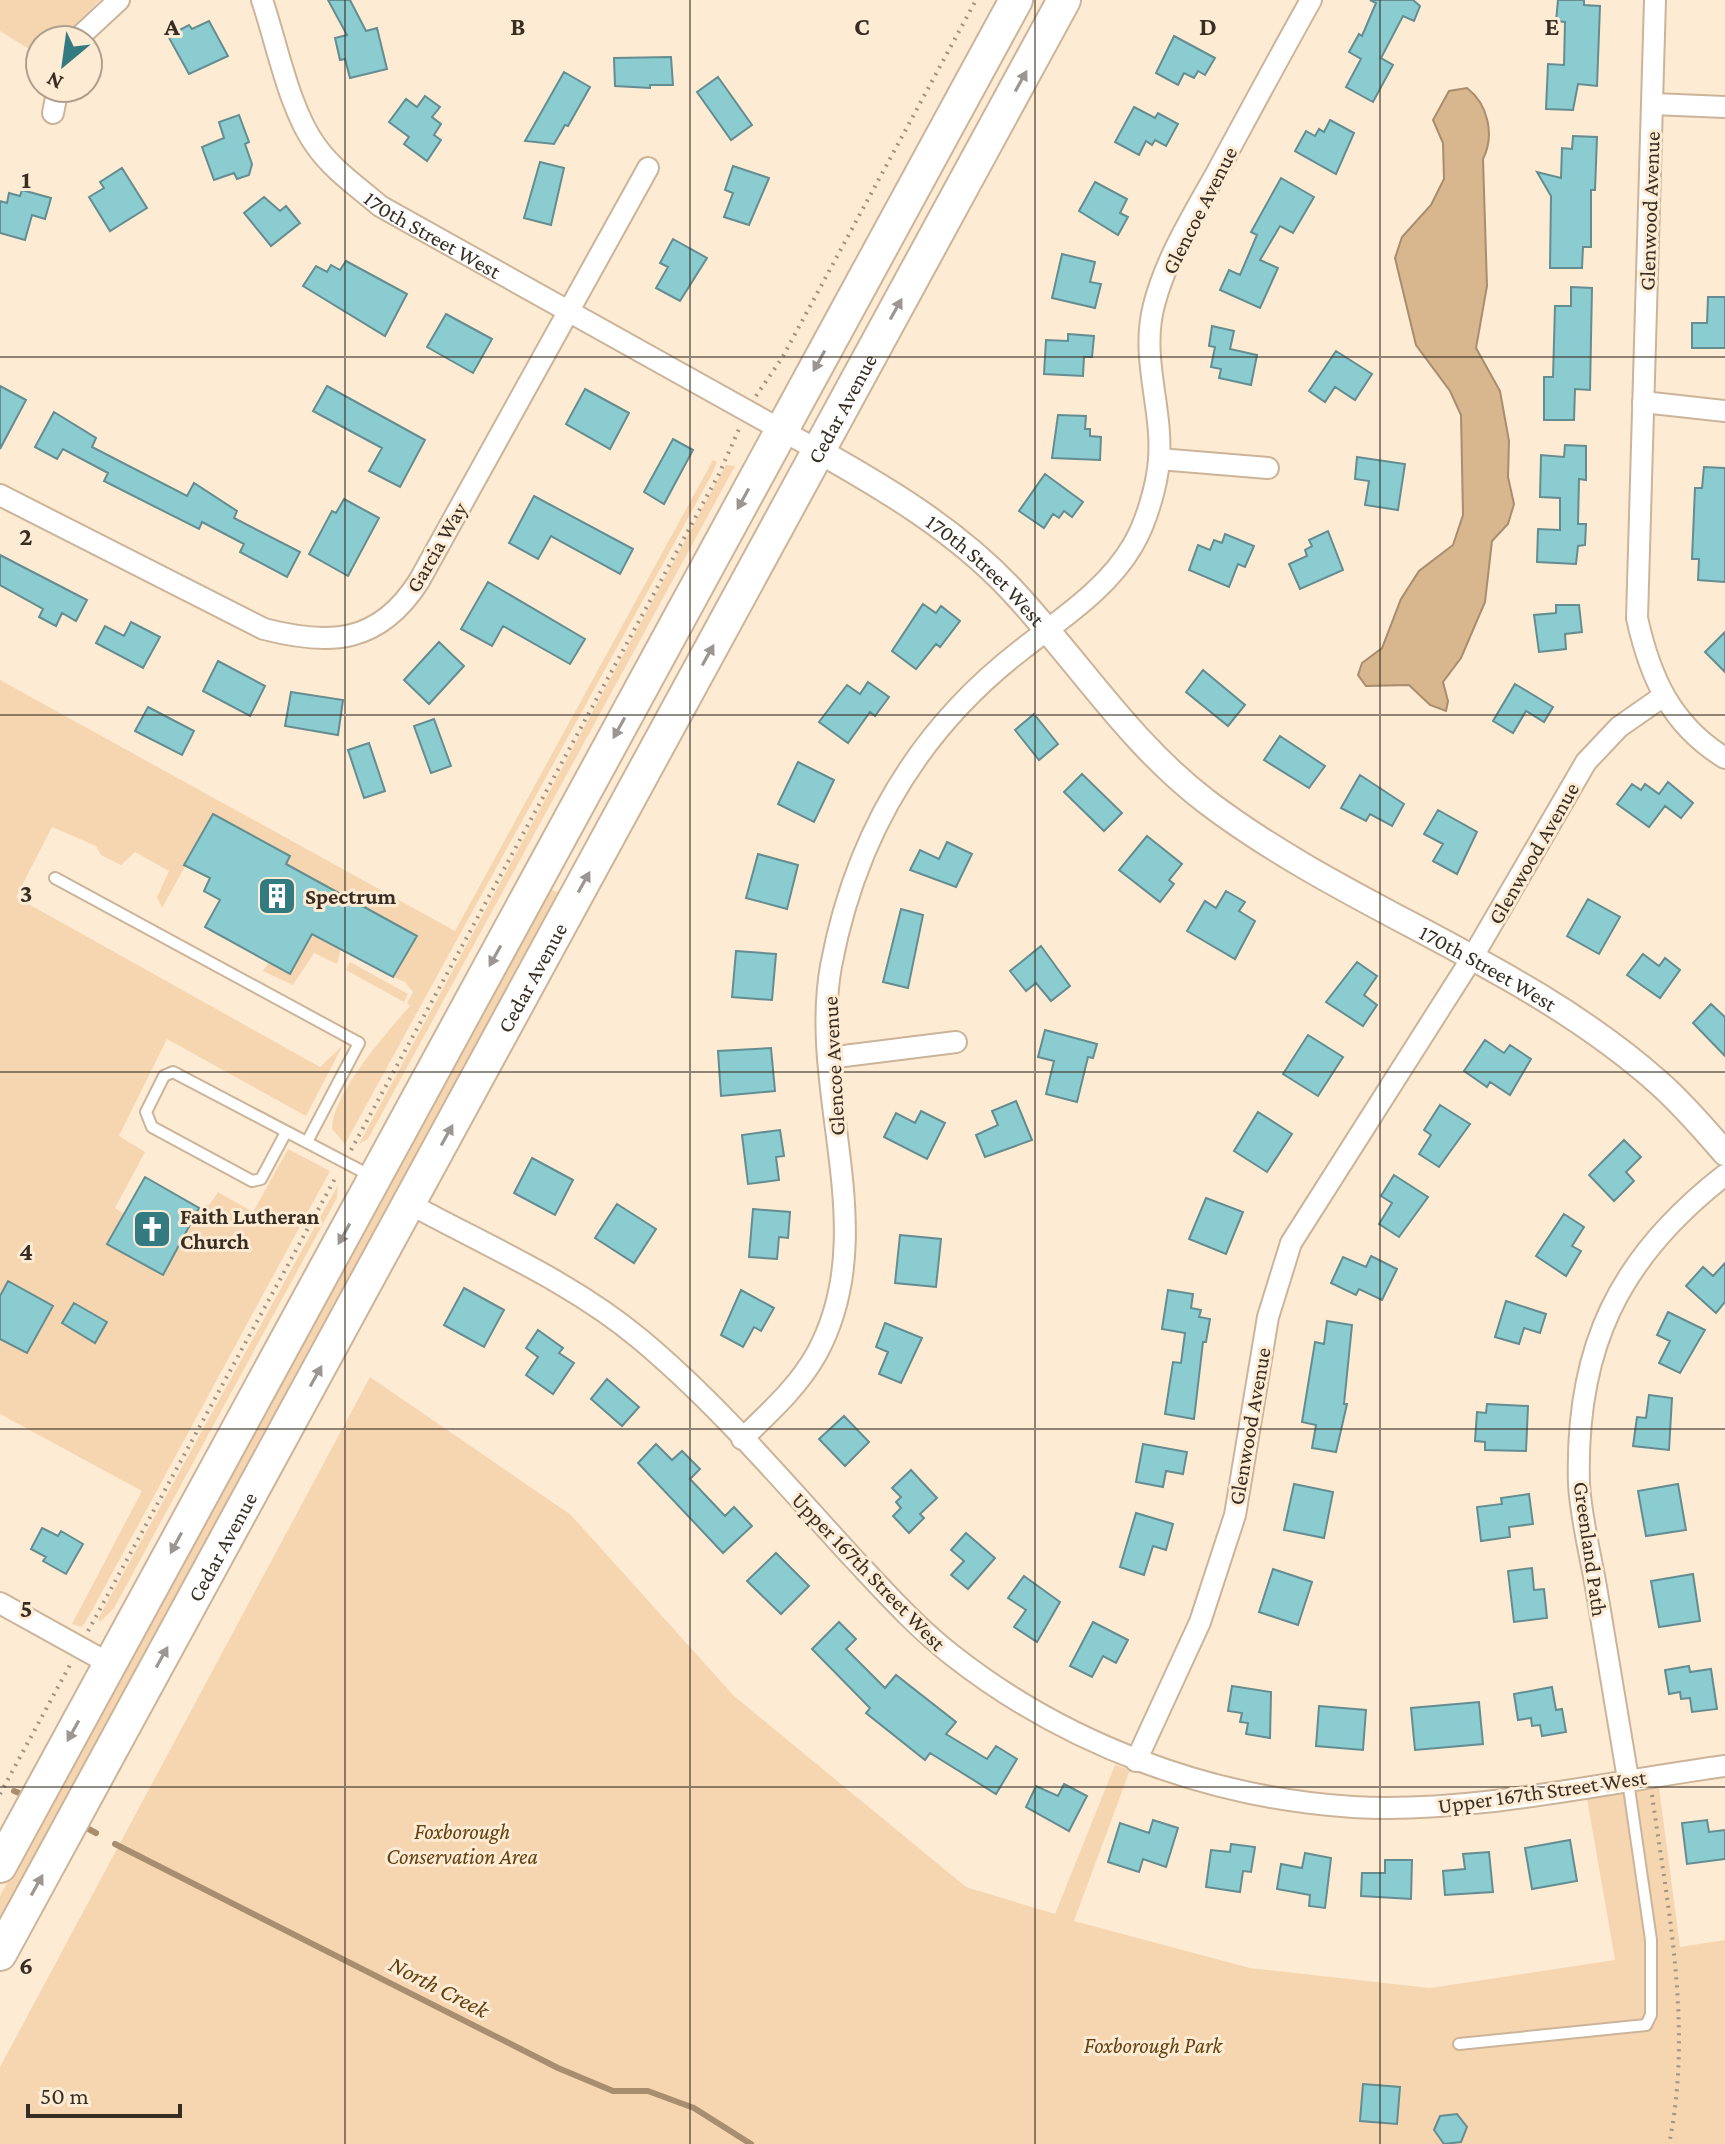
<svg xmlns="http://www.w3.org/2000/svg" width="1725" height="2144" viewBox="0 0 1725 2144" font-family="'Crimson Pro',serif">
	<rect width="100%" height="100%" fill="#feebd4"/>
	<path fill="#f6d6b1" d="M0,0H100L60,40H40V56L0,31Z
		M713,460L717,462L711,476L345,1144L332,1129C332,1094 387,1032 410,1006L407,1003L413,992L405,982L393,977L416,937L286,864L290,856L214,814L162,908L157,897L169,871L135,852L121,865L101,855L96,846L52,827L16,897L320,1067L343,1045L306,1116L167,1039L119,1136L145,1152L115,1208L124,1214L107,1244L163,1275L199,1208L210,1204L218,1192L253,1212L288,1149L330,1171L90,1614L82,1627L72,1624L142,1491L0,1414V680L455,931Z
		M726,465L735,466L368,1139L359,1144Z
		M548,888L561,894L0,1927V1896Z
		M312,934L341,949L337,964L314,953L293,985L263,971L269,962Z
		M350,962L408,994L404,1002L346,970Z
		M338,1185L337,1198L114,1608L100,1622L98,1619Z
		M370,1377L571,1515L734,1696L966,1887L1055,1914L1115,1765L1130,1770L1074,1921L1250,1968L1430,1988L1615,1960L1587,1799L1659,1787L1680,1947L1725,1940V2144H0V2067Z"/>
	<path fill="#d8b68e" stroke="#a88d6e" stroke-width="2" d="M1467,88C1488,104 1495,135 1483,159L1487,286L1476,348L1500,391L1509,441L1508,477L1514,504L1508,524L1492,541L1485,602L1461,658L1443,682L1448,701L1446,711L1430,705L1409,685L1366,686L1358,675L1362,663L1382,648L1401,599L1419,571L1453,545L1463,515L1461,415L1450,391L1416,345L1395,258L1402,237L1431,205L1444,179L1443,143L1433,120L1449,91Z"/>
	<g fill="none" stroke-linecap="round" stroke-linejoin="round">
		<path stroke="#a88d6e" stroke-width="6" d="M14,1791L24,1795
			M85,1827L96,1833
			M115,1844L558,2068L613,2091H648L694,2108L751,2144"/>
	</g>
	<path fill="#8bccd1" stroke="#638d90" stroke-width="2" d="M328,0H350L366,31L377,28L387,69L350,78L345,59L340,60L335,38L347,35Z
		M1370,0H1413L1420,6L1414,21L1403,16L1381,58L1393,65L1373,102L1346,87L1361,59L1349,52L1359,34L1362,36L1376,3Z
		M1558,0H1584V5L1600,6L1597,86L1578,84L1573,110L1546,109L1548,64L1564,65L1565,22L1556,21Z
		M209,21L228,56L189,74L168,36L189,25L192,29Z
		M1174,36L1215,58L1205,75L1198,71L1194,78L1184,73L1178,85L1156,73Z
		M671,57L673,85H650V88L615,86L614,58Z
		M564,72L590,87L568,126L565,125L554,144L525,141Z
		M718,77L752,125L731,140L697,92Z
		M425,96L440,107L432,117L441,124L434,135L441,140L427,161L404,144L409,137L389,122L406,99L417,107Z
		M1134,107L1155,118L1158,113L1178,124L1166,146L1155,140L1152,145L1146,141L1139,155L1115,142Z
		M239,115L249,142L245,144L252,164L249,175L237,179L234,173L214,180L202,147L224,138L219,122Z
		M1330,120L1354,133L1336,174L1295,151L1306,131L1315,136L1319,129L1324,132Z
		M1573,136L1597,137L1595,190H1591V247H1583L1582,268H1550L1551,196L1537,172L1561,178L1562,148L1572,149Z
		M540,162L564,168L551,225L524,218Z
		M733,166L769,178L749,225L724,217L733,193L725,190Z
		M122,168L147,208L110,231L89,197L104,188L100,182Z
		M1281,178L1314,197L1293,233L1280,226L1260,260L1278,268L1260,308L1220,290L1229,270L1240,275L1257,235L1251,232Z
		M1095,182L1127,199L1120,213L1128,217L1118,235L1079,211Z
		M22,190L51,198L45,219L32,215L25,240L0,233V201L7,203L9,193L20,196Z
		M264,197L280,211L286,206L300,223L271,246L244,213Z
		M673,239L707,258L680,301L656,288L668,267L660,263Z
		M1062,254L1095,262L1090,282L1101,284L1095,308L1052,298Z
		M346,261L407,294L385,336L303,286L316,266L327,272L331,265L340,270Z
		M1571,287L1592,288L1590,390L1575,389L1574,420H1544V377H1553L1555,306H1571Z
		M1708,297H1725V348H1692V323H1707Z
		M446,314L492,339L473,373L427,347Z
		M1212,326L1234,331L1230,349L1257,355L1251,385L1219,378L1221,369L1211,367L1215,347L1209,346Z
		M1068,334L1094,336L1092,357H1084L1083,376L1044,374L1046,340L1068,341Z
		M1336,351L1372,374L1355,400L1335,387L1325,402L1309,391Z
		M0,386L26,400L0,449Z
		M327,386L425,440L400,487L369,471L382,448L313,411Z
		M585,389L629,413L610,449L566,424Z
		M54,412L96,438L92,447L187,496L194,483L237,511L234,518L300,552L287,577L240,552L244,544L202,522L199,529L104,481L108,473L63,449L57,459L35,447Z
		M1058,415L1086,416L1085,429H1090V436L1101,437L1100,460L1052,458Z
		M673,439L693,450L664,504L644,492Z
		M1565,445L1586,446V480L1579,479L1578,524H1586L1585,545L1578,546L1576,564L1537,562L1538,529L1560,530V498L1540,497L1541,455L1564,457Z
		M1357,457L1405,464L1398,510L1365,505L1369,481L1355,479Z
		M1704,467L1725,468V582L1698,580L1699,559H1692L1695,488H1702Z
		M1045,474L1083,502L1072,517L1064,511L1059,518L1053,514L1044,528L1019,511Z
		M534,496L633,549L620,574L551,536L538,559L509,543Z
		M344,499L379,518L348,576L309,554L332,511L336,513Z
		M1328,531L1343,570L1300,589L1289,564L1307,556L1305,550L1312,546L1309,540Z
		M1225,534L1254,546L1245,567L1238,564L1229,587L1189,570L1198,545L1210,550L1214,540L1222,543Z
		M0,555L87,600L76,621L62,613L56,626L39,617L43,609L0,585Z
		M488,582L585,639L570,664L503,626L492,646L461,629Z
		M923,604L936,613L941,606L960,621L940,647L936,644L916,669L892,651Z
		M1556,605H1579L1582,632L1565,634L1566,649L1539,652L1534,615L1556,613Z
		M131,622L160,637L143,668L96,643L105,626L124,636Z
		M1725,632V672L1705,652Z
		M439,642L464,666L429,704L404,680Z
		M218,661L265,686L250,716L203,691Z
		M1203,670L1245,705L1228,726L1186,692Z
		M868,682L889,697L875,716L870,712L848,743L819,722L847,685L860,694Z
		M1515,684L1553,707L1544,722L1526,711L1513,733L1493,721Z
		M291,692L343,700L338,735L285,726Z
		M148,707L194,731L182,755L135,731Z
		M1034,714L1058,744L1039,760L1015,730Z
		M434,719L451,766L431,773L414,726Z
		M1280,736L1325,766L1309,788L1264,760Z
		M369,743L385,791L364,798L348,750Z
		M798,762L834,780L814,822L778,804Z
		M1082,774L1122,813L1104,831L1064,792Z
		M1360,775L1404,804L1392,826L1370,814L1366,821L1341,808Z
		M1668,782L1693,803L1681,818L1665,806L1649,827L1617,804L1632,784L1641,790L1645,784L1659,794Z
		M1438,810L1477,832L1457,874L1433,861L1443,844L1424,834Z
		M213,814L290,856L286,864L417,936L393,977L312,934L290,974L205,927L220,900L204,891L210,878L184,865Z
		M1147,836L1182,864L1169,880L1174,884L1160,902L1119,870Z
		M947,842L972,854L956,887L910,870L920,850L939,859Z
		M758,854L798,865L787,909L746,898Z
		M1226,891L1245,902L1239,911L1255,921L1235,959L1187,931L1205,901L1216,908Z
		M1588,899L1620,917L1599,954L1567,936Z
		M901,909L923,915L908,988L883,982Z
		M1041,946L1070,986L1051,1001L1036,983L1026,991L1010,971Z
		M736,951L776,954L772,1000L732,997Z
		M1643,954L1659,966L1665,958L1680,970L1660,998L1627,975Z
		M1357,962L1377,976L1364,995L1377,1005L1363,1026L1326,1002Z
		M1711,1004L1725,1017V1056L1693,1023Z
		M1045,1030L1097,1044L1093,1058L1088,1057L1077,1102L1046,1094L1054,1061L1038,1057Z
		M1308,1035L1343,1057L1318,1096L1283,1074Z
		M1485,1040L1504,1053L1510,1045L1531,1059L1510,1095L1490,1082L1487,1087L1464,1071Z
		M771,1048L775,1091L721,1096L718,1051Z
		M1016,1101L1032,1140L985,1157L976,1135L998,1125L992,1111Z
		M1440,1105L1470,1124L1439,1167L1419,1154L1431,1135L1424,1130Z
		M921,1111L945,1123L927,1159L884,1137L896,1113L915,1123Z
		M1258,1112L1292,1134L1267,1172L1234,1151Z
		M780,1130L784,1156L776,1157L779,1180L748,1184L742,1135Z
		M1624,1140L1641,1157L1626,1172L1634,1181L1614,1201L1589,1175Z
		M532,1158L573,1180L555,1215L514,1193Z
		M1394,1175L1428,1197L1399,1237L1379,1224L1392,1203L1381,1196Z
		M145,1177L199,1208L163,1275L107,1244Z
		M1206,1198L1243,1212L1226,1254L1189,1239Z
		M617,1204L656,1229L634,1263L595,1238Z
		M753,1209L790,1212L788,1238L779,1237L777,1259L749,1257Z
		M1564,1214L1584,1227L1572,1246L1581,1251L1566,1276L1536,1256Z
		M900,1235L941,1239L936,1287L895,1283Z
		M1371,1256L1397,1269L1382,1300L1359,1289L1356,1295L1331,1283L1343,1257L1366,1267Z
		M1725,1263V1302L1716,1313L1686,1286L1703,1267L1713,1276Z
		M8,1281L53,1306L27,1353L0,1339V1296Z
		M464,1288L504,1310L484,1347L444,1325Z
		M741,1290L774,1308L761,1331L754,1327L743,1347L721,1335Z
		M1168,1290L1193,1294L1191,1308L1201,1310L1199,1317L1210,1319L1206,1342H1203L1194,1419L1165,1414L1173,1362L1181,1363L1185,1333L1162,1329Z
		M1506,1301L1546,1314L1540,1333L1524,1328L1519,1344L1495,1337Z
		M74,1303L107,1322L95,1343L62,1323Z
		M1668,1312L1705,1330L1680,1373L1659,1363L1670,1341L1657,1335Z
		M1327,1321L1352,1325L1344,1404H1347L1336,1452L1312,1448L1316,1425L1302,1422L1315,1342L1324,1344Z
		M885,1323L922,1338L901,1383L879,1374L888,1352L876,1347Z
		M538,1330L563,1348L559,1353L574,1363L553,1394L526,1375L538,1357L526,1348Z
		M607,1379L639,1407L622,1426L591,1399Z
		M1649,1395L1672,1398L1669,1450L1633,1446L1637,1417L1646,1418Z
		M1487,1404L1528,1406L1526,1451L1485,1450V1442L1475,1441L1477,1412L1486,1413Z
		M844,1416L869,1442L845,1466L819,1439Z
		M656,1444L672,1460L682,1451L700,1469L690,1479L725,1516L734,1507L752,1526L723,1553L638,1463Z
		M1143,1444L1187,1452L1183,1474L1166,1471L1163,1487L1136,1482Z
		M911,1470L937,1498L920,1514L924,1518L909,1533L893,1516L901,1508L896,1502L901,1497L892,1488Z
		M1294,1484L1333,1492L1324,1538L1284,1530Z
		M1678,1484L1686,1530L1646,1536L1638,1491Z
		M1529,1494L1533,1524L1509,1527L1510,1537L1481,1541L1477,1507L1502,1504L1501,1498Z
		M1136,1513L1173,1524L1166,1550L1153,1546L1144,1575L1120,1567Z
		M42,1528L58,1536L61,1531L83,1544L66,1574L43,1561L46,1557L31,1549Z
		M966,1533L995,1558L968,1589L951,1575L964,1561L951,1550Z
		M776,1553L809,1586L781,1614L747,1581Z
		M1532,1568L1534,1590L1544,1589L1547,1618L1514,1622L1508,1571Z
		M1273,1569L1312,1582L1298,1625L1259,1612Z
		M1693,1574L1700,1621L1659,1627L1651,1581Z
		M1024,1576L1060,1602L1037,1642L1014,1627L1026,1610L1008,1598Z
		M839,1622L856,1639L846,1649L885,1688L896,1675L956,1722L946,1734L987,1759L996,1746L1017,1759L996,1794L930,1753L925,1760L866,1713L870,1708L812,1649Z
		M1093,1622L1128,1640L1116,1663L1103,1656L1092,1677L1070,1666Z
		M1689,1666L1690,1672L1711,1669L1717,1709L1692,1712L1690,1698L1681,1699L1680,1692L1669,1694L1665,1670Z
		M1232,1686L1271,1692L1270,1738L1246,1734L1248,1723L1240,1722L1242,1713L1228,1711Z
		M1552,1687L1556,1710L1562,1709L1566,1732L1542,1736L1540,1725L1532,1726L1531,1718L1518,1720L1514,1694Z
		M1479,1702L1483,1744L1415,1750L1411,1708Z
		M1319,1706L1366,1710L1363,1750L1316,1746Z
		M1064,1784L1087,1796L1069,1831L1026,1807L1036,1786L1058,1796Z
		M1153,1820L1178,1828L1166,1867L1143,1859L1139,1872L1108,1862L1120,1823L1149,1833Z
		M1707,1820L1709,1832L1725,1830V1859L1687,1864L1682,1823Z
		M1570,1840L1577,1881L1532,1889L1525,1848Z
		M1231,1844L1255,1847L1251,1872L1243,1871L1240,1892L1206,1887L1211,1850L1230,1852Z
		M1489,1852L1493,1892L1445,1895L1443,1871L1465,1869L1463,1854Z
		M1305,1853L1331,1858L1325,1908L1309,1906L1310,1895L1277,1889L1281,1864L1302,1868Z
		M1385,1860H1412L1411,1899L1361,1896L1362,1873H1385Z
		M1363,2084L1400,2087L1397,2124L1360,2121Z
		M1457,2114L1467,2127L1461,2142L1444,2144L1434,2130L1440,2116Z"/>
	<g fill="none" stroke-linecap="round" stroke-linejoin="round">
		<defs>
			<path id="service" d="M55,878L359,1043L308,1140
				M285,1134L261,1179L252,1181L152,1127L146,1112L164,1076L173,1072L373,1177
				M1459,2044L1646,2025L1651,2015V1940L1628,1781"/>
			<g id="minor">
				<path id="s1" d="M262,0C277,44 289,109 316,146C333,170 358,187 380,206L819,451"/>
				<path d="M1655,0L1637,618C1650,677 1671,725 1725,758"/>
				<path d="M76,40L119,0"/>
				<path d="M1653,104L1725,107"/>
				<path d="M53,113L58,88"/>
				<path d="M1643,402L1725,411"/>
				<path d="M1159,459L1268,468"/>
				<path d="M0,495L264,629C330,646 379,644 419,581L648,168"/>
				<path d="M828,1058L956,1042"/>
				<path d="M410,1204C487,1246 572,1282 640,1339C718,1404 785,1484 853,1558C884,1591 916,1627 952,1655C1065,1744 1209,1798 1353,1807C1471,1814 1607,1782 1725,1766"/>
				<path d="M742,1439C769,1413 799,1386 817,1353C883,1231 808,1094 831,966C855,838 917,731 1020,651C1059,620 1107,590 1133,545C1146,523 1157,486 1159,460C1163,407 1140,358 1154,305C1166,258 1193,215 1217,172C1248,115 1279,57 1311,0"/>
				<path d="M0,1603L110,1664"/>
				<path d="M1136,1761L1200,1622L1235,1515L1268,1317L1291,1243L1472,958L1586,762L1619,727L1662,697"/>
				<path d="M1628,1779C1617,1715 1607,1651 1596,1587C1590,1553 1581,1518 1579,1484C1575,1349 1618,1258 1725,1175"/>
			</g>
			<g id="tertiary">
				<path id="s2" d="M819,451C888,490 955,530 1010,588C1077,659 1128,742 1207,802C1348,909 1526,964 1659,1083C1683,1104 1704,1129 1725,1153"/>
			</g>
			<g id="primary">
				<path d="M0,1866L1016,0"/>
				<path id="s3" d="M0,1954L1064,0"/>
			</g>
		</defs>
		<use href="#service" stroke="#cbb499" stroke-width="14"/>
		<use href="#minor" stroke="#cbb499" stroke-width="24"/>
		<use href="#tertiary" stroke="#cbb499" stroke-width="28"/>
		<use href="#primary" stroke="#cbb499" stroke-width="36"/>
		<path stroke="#a19381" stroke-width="4" stroke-dasharray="2 6" stroke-linecap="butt" d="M756,396L782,358L976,0
			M351,1150L719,474L739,429
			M88,1631L337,1175
			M0,1794L71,1663
			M1652,1795C1668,1909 1693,2029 1669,2144"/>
		<use href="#service" stroke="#fff" stroke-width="10"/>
		<use href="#minor" stroke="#fff" stroke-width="20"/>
		<use href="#tertiary" stroke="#fff" stroke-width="24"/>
		<use href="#primary" stroke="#fff" stroke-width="32"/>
	</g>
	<defs><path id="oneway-solid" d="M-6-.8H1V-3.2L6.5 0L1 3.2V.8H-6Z" transform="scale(2)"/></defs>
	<g fill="#9b9691">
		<use href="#oneway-solid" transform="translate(1021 81) rotate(-61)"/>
		<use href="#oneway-solid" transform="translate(896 309) rotate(-61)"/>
		<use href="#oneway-solid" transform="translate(819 361) rotate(119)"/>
		<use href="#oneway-solid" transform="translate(743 499) rotate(119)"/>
		<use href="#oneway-solid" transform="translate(708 655) rotate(-61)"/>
		<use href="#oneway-solid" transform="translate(619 728) rotate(119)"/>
		<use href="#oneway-solid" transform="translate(584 882) rotate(-61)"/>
		<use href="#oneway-solid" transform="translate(495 956) rotate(119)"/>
		<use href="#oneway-solid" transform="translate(447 1135) rotate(-61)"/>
		<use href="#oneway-solid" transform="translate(344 1234) rotate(119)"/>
		<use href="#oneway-solid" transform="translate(316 1376) rotate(-61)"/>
		<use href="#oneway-solid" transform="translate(176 1543) rotate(118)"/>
		<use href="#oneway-solid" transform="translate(162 1657) rotate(-61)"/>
		<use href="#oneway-solid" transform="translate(73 1731) rotate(119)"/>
		<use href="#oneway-solid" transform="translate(37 1885) rotate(-61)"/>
	</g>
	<path fill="none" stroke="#372e23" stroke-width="2" stroke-opacity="0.55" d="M345,0V2144M690,0V2144M1035,0V2144M1380,0V2144M0,357H1725M0,715H1725M0,1072H1725M0,1429H1725M0,1787H1725"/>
	<defs>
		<symbol id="building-square" viewBox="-11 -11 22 22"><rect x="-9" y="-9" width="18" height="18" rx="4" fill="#337b81" stroke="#feebd4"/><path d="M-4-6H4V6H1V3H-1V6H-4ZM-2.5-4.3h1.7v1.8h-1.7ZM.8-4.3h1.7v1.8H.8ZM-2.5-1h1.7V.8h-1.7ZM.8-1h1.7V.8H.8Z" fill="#fff"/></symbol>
		<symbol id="church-square" viewBox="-11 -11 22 22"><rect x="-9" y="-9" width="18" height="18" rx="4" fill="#337b81" stroke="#feebd4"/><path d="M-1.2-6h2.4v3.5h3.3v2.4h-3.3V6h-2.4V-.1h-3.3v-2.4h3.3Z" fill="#fff"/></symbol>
	</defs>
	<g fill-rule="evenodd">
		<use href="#building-square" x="255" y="874" width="44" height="44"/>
		<use href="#church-square" x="130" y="1207" width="44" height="44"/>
	</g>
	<g text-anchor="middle" stroke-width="6" stroke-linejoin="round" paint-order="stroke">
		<g font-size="22" fill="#372e23" stroke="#feebd4">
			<text transform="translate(1199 210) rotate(-63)" y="8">Glencoe Avenue</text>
			<text transform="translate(1649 211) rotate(-88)" y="8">Glenwood Avenue</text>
			<text dy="8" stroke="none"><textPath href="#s1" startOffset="304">170th Street West</textPath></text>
			<text dy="8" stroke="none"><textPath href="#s3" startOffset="1760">Cedar Avenue</textPath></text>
			<text transform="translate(436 547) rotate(-60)" y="8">Garcia Way</text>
			<text dy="8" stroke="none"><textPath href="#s2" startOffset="206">170th Street West</textPath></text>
			<text transform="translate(1533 853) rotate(-60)" y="8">Glenwood Avenue</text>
			<text dy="8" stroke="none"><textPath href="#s2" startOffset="854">170th Street West</textPath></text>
			<text dy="8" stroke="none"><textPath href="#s3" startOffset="1112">Cedar Avenue</textPath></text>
			<text transform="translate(833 1066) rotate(-93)" y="8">Glencoe Avenue</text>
			<text transform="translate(1249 1426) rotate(-80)" y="8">Glenwood Avenue</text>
			<text dy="8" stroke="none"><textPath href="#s3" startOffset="464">Cedar Avenue</textPath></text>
			<text transform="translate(1591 1549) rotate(82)" y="8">Greenland Path</text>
			<text transform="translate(869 1571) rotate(46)" y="8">Upper 167th Street West</text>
			<text transform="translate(1542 1791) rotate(-8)" y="8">Upper 167th Street West</text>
		</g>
		<g font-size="22" font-weight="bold" fill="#372e23" stroke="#feebd4" text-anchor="start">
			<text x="305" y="904">Spectrum</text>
			<text x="180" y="1224">Faith Lutheran<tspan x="180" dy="25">Church</tspan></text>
		</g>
		<g font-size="22" font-style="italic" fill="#61400f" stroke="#feebd4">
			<text x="462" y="1839">Foxborough<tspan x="462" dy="25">Conservation Area</tspan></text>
			<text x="1153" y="2053">Foxborough Park</text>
		</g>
		<g font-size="24" font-style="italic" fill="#624110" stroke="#feebd4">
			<text transform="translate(439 1987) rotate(27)" y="8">North Creek</text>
		</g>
	</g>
	<g font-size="26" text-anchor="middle" font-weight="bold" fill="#372e23" stroke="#feebd4" stroke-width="6" stroke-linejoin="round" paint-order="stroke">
		<text x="172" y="35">A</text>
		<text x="518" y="35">B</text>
		<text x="862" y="35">C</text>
		<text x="1208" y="35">D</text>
		<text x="1552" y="35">E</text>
		<text x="26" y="188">1</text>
		<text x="26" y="545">2</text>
		<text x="26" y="902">3</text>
		<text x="26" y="1260">4</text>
		<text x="26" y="1617">5</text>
		<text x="26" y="1974">6</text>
	</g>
	<g transform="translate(64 64) rotate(209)"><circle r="38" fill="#feebd4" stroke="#ae9f8d" stroke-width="2"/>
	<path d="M0-6L14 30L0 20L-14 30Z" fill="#337b81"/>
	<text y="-12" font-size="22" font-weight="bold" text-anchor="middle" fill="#372e23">N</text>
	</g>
	<path d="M28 2104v12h152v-12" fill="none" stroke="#372e23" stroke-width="4"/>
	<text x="40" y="2104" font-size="24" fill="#372e23" stroke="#feebd4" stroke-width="6" paint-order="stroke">50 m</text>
</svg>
